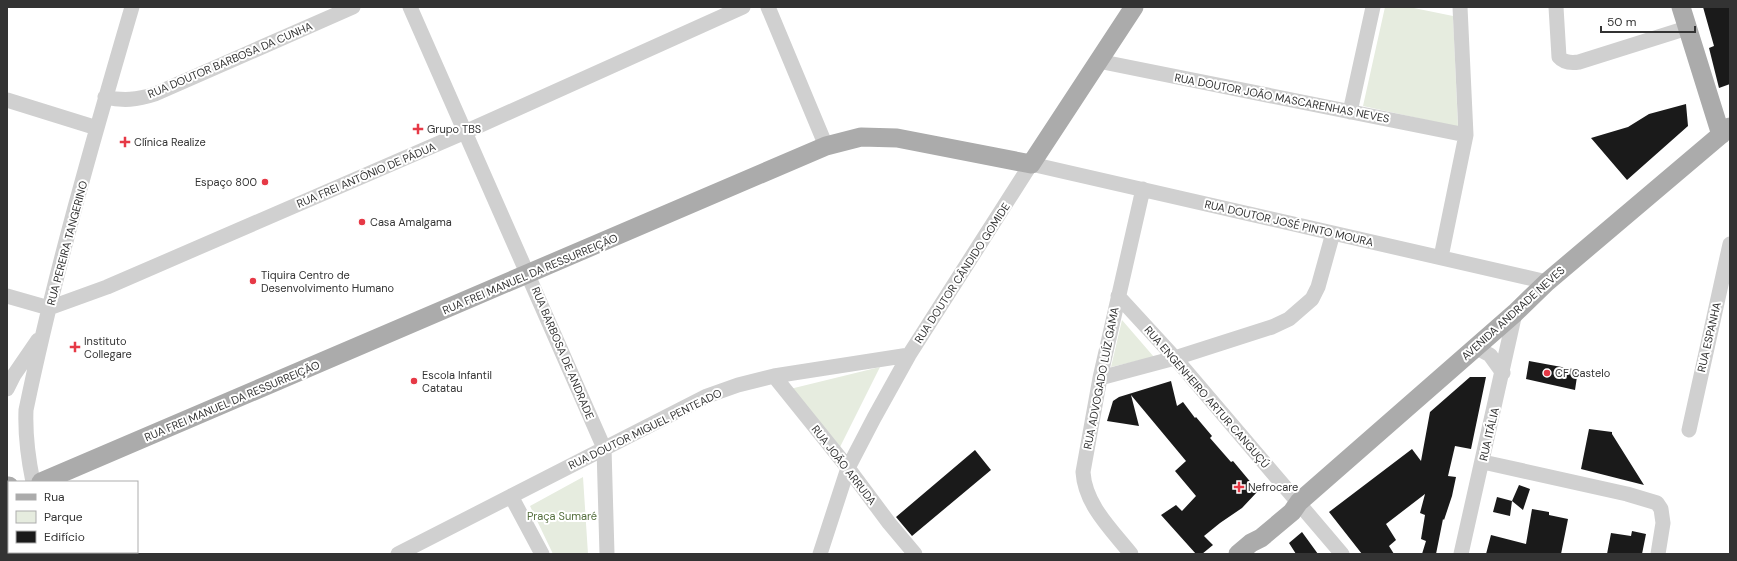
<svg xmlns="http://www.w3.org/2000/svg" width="1737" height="561" viewBox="0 0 1737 561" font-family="'DM Sans',sans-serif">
	<rect width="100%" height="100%" fill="#fff"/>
	<path fill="#e6ecdf" d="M1385,7H1409L1453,16L1458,127L1363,106Z
		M1122,320L1154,357L1111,367Z
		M880,367L840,447L790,389Z
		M583,477L588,554H553L530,506Z
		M7,496H9V552H60L61,554H7Z"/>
	<path fill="#1a1a1a" d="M1703,7H1730V84L1719,88L1709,48L1714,46Z
		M1686,104L1688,126L1627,180L1591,138L1628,127L1649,114Z
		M1529,361L1578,370L1575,390L1526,379Z
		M1470,377H1486L1471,449L1455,446L1448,476L1456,477L1452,496L1444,520L1443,519L1436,554H1422L1426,541L1421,539L1425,515L1420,513L1425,494L1386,524L1396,540L1389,546L1394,554H1362L1329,512L1412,449L1421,461L1430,412Z
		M1171,381L1177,406L1183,402L1195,418L1196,417L1212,436L1210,438L1231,462L1233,461L1258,491L1242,508L1220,523L1204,536L1213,545L1202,554H1196L1161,515L1176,505L1182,511L1196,496L1175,471L1186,461L1131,395L1139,426L1107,421L1113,401L1119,397Z
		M1589,429L1612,432V434L1644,485L1581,469Z
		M975,450L991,470L912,536L896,517Z
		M1519,485L1530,489L1523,510L1512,501Z
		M1497,497L1512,501L1510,516L1493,512Z
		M1532,509L1549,512V515L1568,519L1561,554H1486L1491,535L1526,544Z
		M1632,531L1646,534L1642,554H1607L1611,533L1631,536Z
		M1302,532L1318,554H1296L1289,543Z"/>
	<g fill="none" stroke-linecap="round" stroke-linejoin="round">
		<path stroke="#d0d0d0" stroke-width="15" d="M410,7L604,448L607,554
			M768,7L826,146
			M1556,7L1559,57C1564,63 1572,63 1579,62L1687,28
			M1098,61L1466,135
			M105,97C123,101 137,100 155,94L353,7
			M7,100L97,128
			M1350,112L1373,7
			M1441,257L1466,135L1460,7
			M7,296L49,308L107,287L465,132L743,7
			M1118,296L1175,358L1342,554
			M1475,347L1490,355L1503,373
			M774,376L848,468L889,523L915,554
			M1100,378L1175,358L1272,327L1289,319L1312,299L1318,287L1333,233
			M7,389L14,375L38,340
			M1689,430L1730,244
			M1483,462L1627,494L1657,503L1661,509L1663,523L1658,554
			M33,482C28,458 25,435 26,410C54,275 93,140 132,7
			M511,496L542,554
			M398,554L707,396L738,385L774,376L909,355
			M820,554L848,468L874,418L909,355L1031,164L1547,282
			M1131,554C1112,530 1085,505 1083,472L1100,378L1143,189
			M1461,554L1515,313"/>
		<path stroke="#ababab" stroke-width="19" d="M1681,7L1721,135
			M41,482L826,146L861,137L897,138L1031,164L1134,7
			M7,486H9
			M63,552L64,554
			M1238,554L1251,543L1261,538L1292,512L1299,502L1515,313L1547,282L1730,127"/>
	</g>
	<g fill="#e63946" stroke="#fff" stroke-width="1.5">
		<path d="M416 123h4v4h4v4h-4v4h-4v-4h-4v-4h4z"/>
		<path d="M123 136h4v4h4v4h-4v4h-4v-4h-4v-4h4z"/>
		<circle cx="265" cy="182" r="4"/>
		<circle cx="362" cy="222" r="4"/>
		<circle cx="253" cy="281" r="4"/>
		<path d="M73 341h4v4h4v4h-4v4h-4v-4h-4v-4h4z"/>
		<circle cx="1547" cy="373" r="4"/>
		<circle cx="414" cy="381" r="4"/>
		<path d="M1237 481h4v4h4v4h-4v4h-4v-4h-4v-4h4z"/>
	</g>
	<g text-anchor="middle" stroke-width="4" stroke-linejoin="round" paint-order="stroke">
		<g font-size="11" fill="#333" stroke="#fff">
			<text transform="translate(230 60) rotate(-23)" y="4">RUA DOUTOR BARBOSA DA CUNHA</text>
			<text transform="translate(1282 98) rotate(11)" y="4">RUA DOUTOR JOÃO MASCARENHAS NEVES</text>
			<text transform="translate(366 175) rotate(-23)" y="4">RUA FREI ANTÔNIO DE PÁDUA</text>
			<text transform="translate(1289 223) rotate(13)" y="4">RUA DOUTOR JOSÉ PINTO MOURA</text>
			<text transform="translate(67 243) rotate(-75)" y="4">RUA PEREIRA TANGERINO</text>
			<text transform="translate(962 273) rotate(-57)" y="4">RUA DOUTOR CÂNDIDO GOMIDE</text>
			<text transform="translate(530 274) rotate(-23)" y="4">RUA FREI MANUEL DA RESSURREIÇÃO</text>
			<text transform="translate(1513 313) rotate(-42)" y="4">AVENIDA ANDRADE NEVES</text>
			<text transform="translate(1709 337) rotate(-77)" y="4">RUA ESPANHA</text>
			<text transform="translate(563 353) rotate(67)" y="4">RUA BARBOSA DE ANDRADE</text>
			<text transform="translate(1101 378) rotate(-79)" y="4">RUA ADVOGADO LUÍZ GAMA</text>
			<text transform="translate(1207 397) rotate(49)" y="4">RUA ENGENHEIRO ARTUR CANGUÇÚ</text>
			<text transform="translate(232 401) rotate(-23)" y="4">RUA FREI MANUEL DA RESSURREIÇÃO</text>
			<text transform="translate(645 429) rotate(-26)" y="4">RUA DOUTOR MIGUEL PENTEADO</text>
			<text transform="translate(1489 434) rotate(-77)" y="4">RUA ITÁLIA</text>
			<text transform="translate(844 465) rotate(52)" y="4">RUA JOÃO ARRUDA</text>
		</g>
		<g font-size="11" fill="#333" stroke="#fff" text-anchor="start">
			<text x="427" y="133">Grupo TBS</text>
			<text x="134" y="146">Clínica Realize</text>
			<text x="257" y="186" text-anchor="end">Espaço 800</text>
			<text x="370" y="226">Casa Amalgama</text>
			<text x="261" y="279">Tiquira Centro de<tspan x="261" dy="13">Desenvolvimento Humano</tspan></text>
			<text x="84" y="345">Instituto<tspan x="84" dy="13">Collegare</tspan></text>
			<text x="1555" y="377">CF Castelo</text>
			<text x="422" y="379">Escola Infantil<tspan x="422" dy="13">Catatau</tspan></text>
			<text x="1248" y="491">Nefrocare</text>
		</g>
		<g font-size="11" fill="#56703f" stroke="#fff">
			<text x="562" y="520">Praça Sumaré</text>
		</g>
	</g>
	<rect width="1737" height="561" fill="none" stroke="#333333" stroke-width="16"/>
	<rect x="8" y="481" width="130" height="72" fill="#ffffff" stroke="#adadad"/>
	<rect x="16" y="494" width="20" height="6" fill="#ababab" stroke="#adadad"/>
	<text x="44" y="501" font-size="12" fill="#333333">Rua</text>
	<rect x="16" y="511" width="20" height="12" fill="#e6ecdf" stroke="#adadad"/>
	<text x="44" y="521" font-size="12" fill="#333333">Parque</text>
	<rect x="16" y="531" width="20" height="12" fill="#1a1a1a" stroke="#adadad"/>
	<text x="44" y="541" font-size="12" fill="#333333">Edifício</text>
	<path d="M1601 26v6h94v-6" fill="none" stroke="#333333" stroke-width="2"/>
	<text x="1607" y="26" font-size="12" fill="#333333" stroke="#ffffff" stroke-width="3" paint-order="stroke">50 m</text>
</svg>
